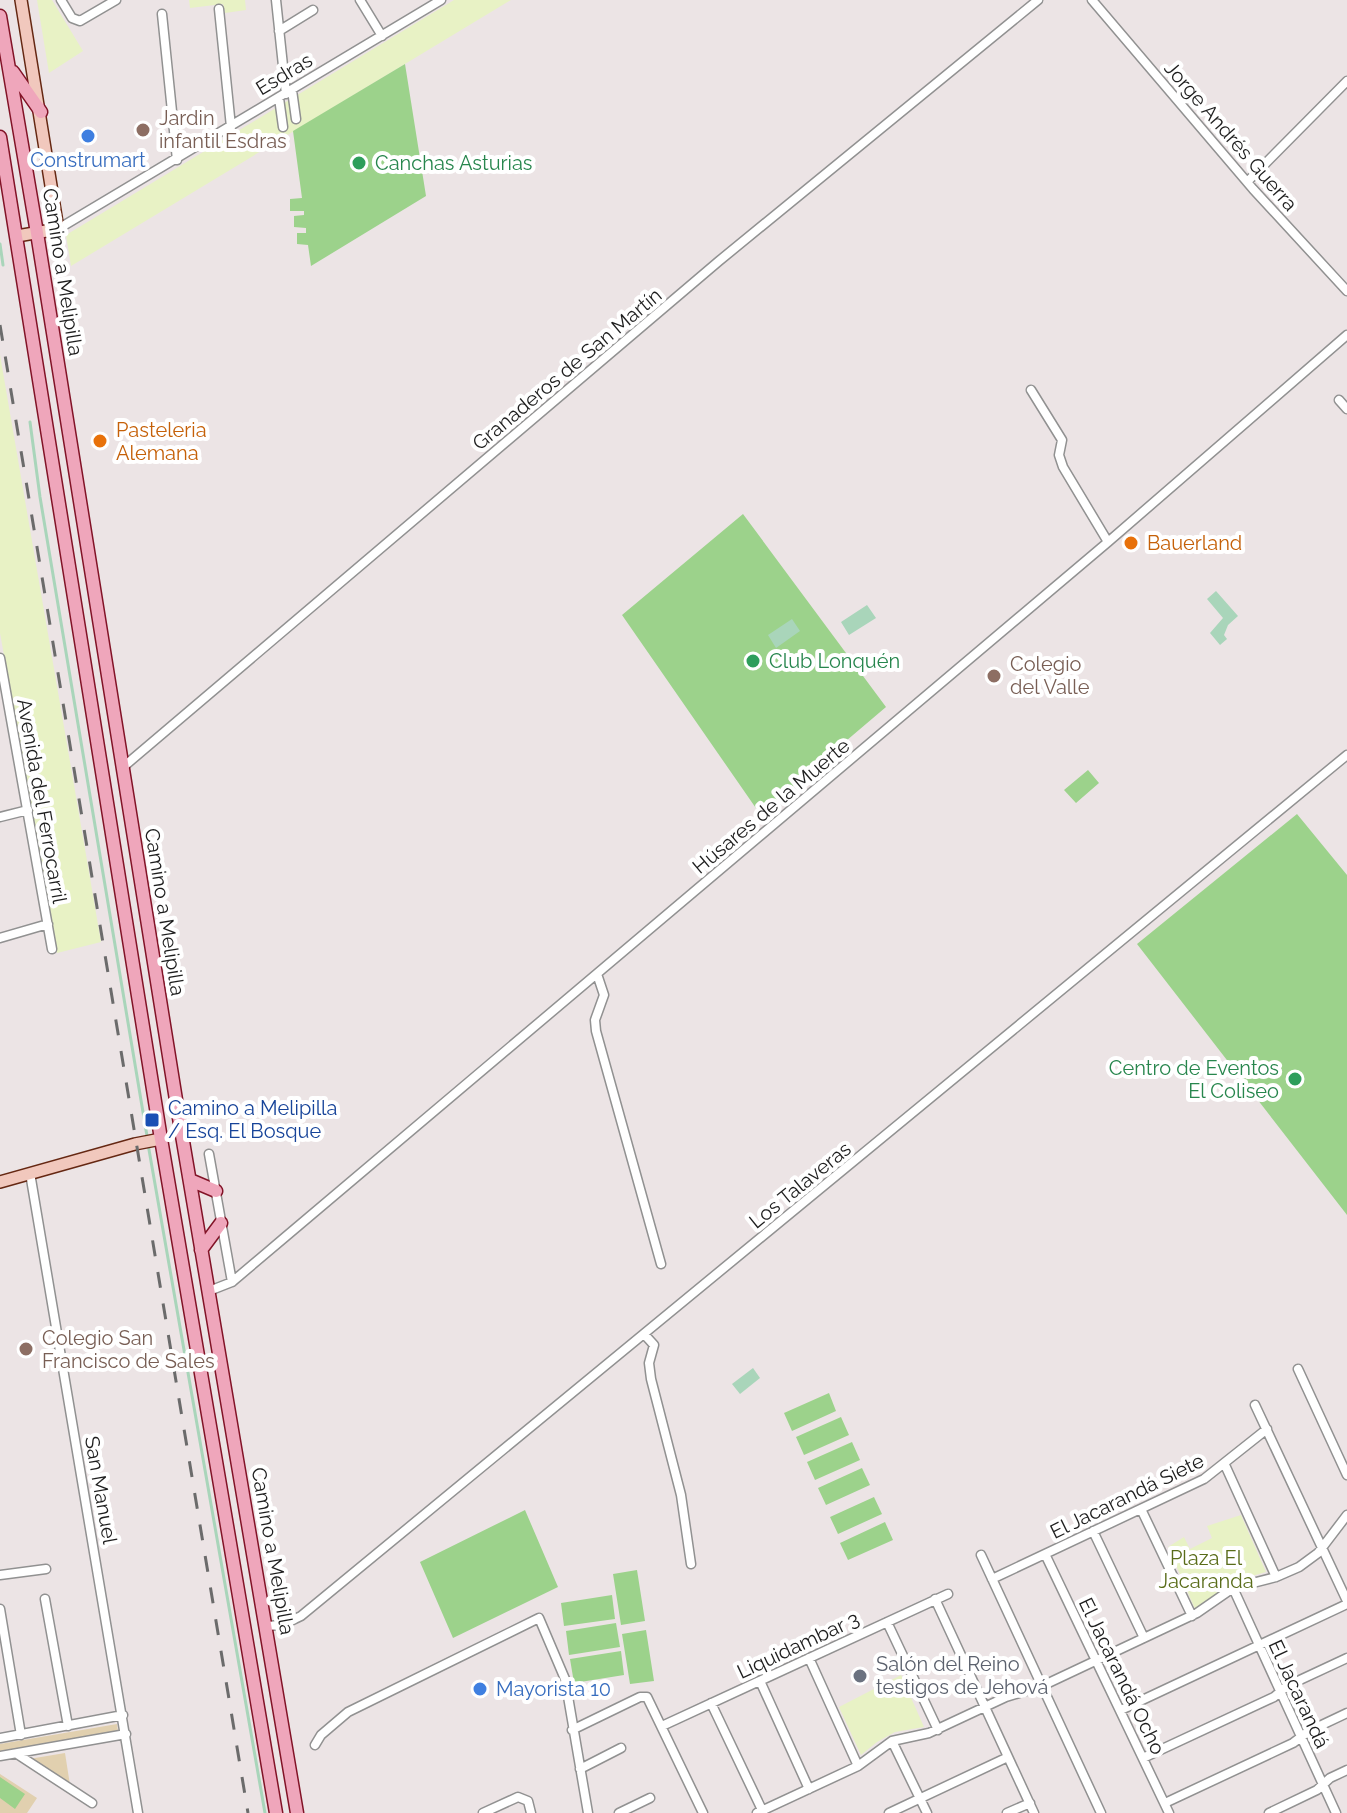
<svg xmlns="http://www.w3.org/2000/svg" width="1347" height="1813" viewBox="0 0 1347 1813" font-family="Raleway,sans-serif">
	<rect width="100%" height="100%" fill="#ece4e5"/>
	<path fill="#e1d0af" d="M117,1724L118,1732L0,1752V1744Z
		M65,1753L70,1785L29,1759Z
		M0,1774L37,1798L27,1813H0Z"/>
	<path fill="#e8f2c5" d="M37,0H52L83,51L49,73Z
		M189,0H245L246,10L225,13L223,4L190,8Z
		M454,0H511L71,266L66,235Z
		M0,355L101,942L57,953L0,633Z
		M1241,1515L1266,1572L1235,1581L1195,1609L1168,1547L1184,1537L1190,1549L1212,1538L1207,1526Z
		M901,1675L924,1727L895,1732L877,1742L861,1755L839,1707Z"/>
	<path fill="#9cd28b" d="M405,64L426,196L311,266L308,245L297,244V233H306V228L294,227V216L304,215V211H290V199L302,198L293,131Z
		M743,514L886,707L760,814L622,615Z
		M1088,770L1099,783L1076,803L1064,790Z
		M1297,814L1347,875V1215L1137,944Z
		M829,1393L836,1411L792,1431L784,1413Z
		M841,1417L849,1435L804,1455L796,1437Z
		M852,1442L860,1460L815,1480L807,1462Z
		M862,1468L870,1485L826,1505L818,1488Z
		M874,1497L882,1514L838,1534L830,1517Z
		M525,1510L558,1587L453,1638L420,1562Z
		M885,1522L893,1540L848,1560L840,1543Z
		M637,1570L645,1621L621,1625L613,1574Z
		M612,1595L615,1619L564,1626L561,1603Z
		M616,1623L620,1647L569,1655L566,1631Z
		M646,1630L654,1681L630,1684L622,1634Z
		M621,1651L624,1675L574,1683L570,1659Z
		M0,1777L25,1794L15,1809L0,1798Z"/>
	<path fill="#a9d5ba" d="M1216,591L1238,616L1228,625L1224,635L1227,639L1220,645L1210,633L1223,618L1207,599Z
		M867,605L876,618L849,635L841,622Z
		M792,619L800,631L776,648L768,635Z
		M753,1368L760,1378L740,1394L732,1384Z"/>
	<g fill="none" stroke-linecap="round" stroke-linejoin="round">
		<path stroke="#a9d5ba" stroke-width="3" d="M0,244L3,265
			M30,422L40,497L147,1136
			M148,1144L265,1813"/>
		<defs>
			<path id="street" d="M61,0L72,18L80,21L116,0
				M276,0L286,94
				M360,0L382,36
				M1092,0L1253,189L1347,291
				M219,9L231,127
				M162,14L177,160
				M279,31L313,10
				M292,90L296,119
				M279,98L283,127
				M1248,181L1347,81
				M58,229L441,0
				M1031,390L1062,440L1059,455L1063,467L1108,542
				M1339,400L1347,409
				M0,658L52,949
				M122,768L719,261L1038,0
				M0,817L28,810
				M0,938L48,924
				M597,974L604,995L595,1020L596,1031L661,1264
				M209,1154L232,1282
				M30,1173L138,1813
				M209,1291L232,1282L284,1238L1108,542L1347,335
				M644,1334L654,1345L649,1363L651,1379L681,1495L691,1564
				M1298,1369L1347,1475
				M1255,1405L1347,1601
				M1225,1465L1276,1577
				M1141,1509L1192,1616
				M1093,1531L1144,1638
				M1045,1554L1169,1813
				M981,1555L1101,1813
				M0,1575L46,1569
				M992,1579L1204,1479L1267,1429
				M1233,1588L1336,1813
				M45,1599L68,1726
				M935,1599L1034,1813
				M0,1609L21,1735
				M887,1622L938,1730
				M266,1626L282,1625L301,1616L1347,755
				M809,1658L858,1766
				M760,1681L809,1789
				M711,1703L763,1812
				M1121,1710L1347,1604
				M662,1726L948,1594
				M572,1730L640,1697H647L703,1813
				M0,1738L123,1715
				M892,1741L927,1813
				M315,1745L321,1735L348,1712L539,1618L565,1679L588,1813
				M17,1754L92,1803
				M0,1756L126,1734
				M1143,1758L1274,1697L1287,1686L1347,1658
				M580,1769L621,1748
				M1165,1803L1293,1743L1309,1731L1347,1713
				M483,1813L518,1797L528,1801L531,1813
				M619,1813L650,1798
				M757,1813L858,1766L892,1741L929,1733L1006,1697L1042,1686L1197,1613L1233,1588L1276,1577L1299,1567L1318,1553L1347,1515
				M889,1813L1008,1757
				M1007,1813L1030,1803
				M1269,1813L1317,1790L1330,1778L1347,1770"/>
			<path id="secondary" d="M17,236L58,229L21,0
				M0,1182L135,1144L161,1139"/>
			<path id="primary" d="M0,16L37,233L177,1106L297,1813
				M13,72L41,112
				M0,137L161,1139L276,1813
				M190,1180L216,1191
				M201,1250L221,1223"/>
		</defs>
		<use href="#street" stroke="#919191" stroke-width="11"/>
		<use href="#secondary" stroke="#652712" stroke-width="14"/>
		<use href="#primary" stroke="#821327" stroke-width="15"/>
		<use href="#street" stroke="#fff" stroke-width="8"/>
		<use href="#secondary" stroke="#f1c8bd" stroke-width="11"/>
		<use href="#primary" stroke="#efa6bb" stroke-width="12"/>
		<path stroke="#6b6b6b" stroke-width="3" stroke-dasharray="16 16" stroke-linecap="butt" d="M0,325L248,1813"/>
	</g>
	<g fill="#8d6e63" stroke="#fff" stroke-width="3">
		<circle cx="143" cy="130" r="8"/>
		<circle cx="994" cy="676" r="8"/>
		<circle cx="26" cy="1349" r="8"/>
	</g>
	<g fill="#3f7fe0" stroke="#fff" stroke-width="3">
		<circle cx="88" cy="136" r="8"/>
		<circle cx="480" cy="1689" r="8"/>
	</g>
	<g fill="#2e9e5b" stroke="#fff" stroke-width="3">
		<circle cx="359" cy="163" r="8"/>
		<circle cx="753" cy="661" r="8"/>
		<circle cx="1295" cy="1079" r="8"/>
	</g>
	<g fill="#e8710a" stroke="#fff" stroke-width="3">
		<circle cx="100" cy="441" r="8"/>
		<circle cx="1131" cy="543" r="8"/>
	</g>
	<rect fill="#1a4fb4" stroke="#fff" stroke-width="3" x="144" y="1112" width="16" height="16" rx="4"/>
	<circle fill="#6b7280" stroke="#fff" stroke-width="3" cx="860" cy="1676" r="8"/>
	<g text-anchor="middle" stroke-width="8" stroke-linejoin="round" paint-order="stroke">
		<g font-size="20" fill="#1d1d1d" stroke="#fff">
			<text transform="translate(284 74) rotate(-31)" y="7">Esdras</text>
			<text transform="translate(1231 136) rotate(49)" y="7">Jorge Andrés Guerra</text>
			<text transform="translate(63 272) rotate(81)" y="7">Camino a Melipilla</text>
			<text transform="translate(567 369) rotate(-40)" y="7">Granaderos de San Martín</text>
			<text transform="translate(42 801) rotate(80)" y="7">Avenida del Ferrocarril</text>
			<text transform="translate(771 806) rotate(-40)" y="7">Húsares de la Muerte</text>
			<text transform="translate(165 912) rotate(81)" y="7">Camino a Melipilla</text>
			<text transform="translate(800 1185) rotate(-39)" y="7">Los Talaveras</text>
			<text transform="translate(101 1490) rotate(80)" y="7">San Manuel</text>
			<text transform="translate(1127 1496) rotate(-26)" y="7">El Jacarandá Siete</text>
			<text transform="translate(273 1551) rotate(80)" y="7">Camino a Melipilla</text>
			<text transform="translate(798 1645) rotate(-25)" y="7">Liquidambar 3</text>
			<text transform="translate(1122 1676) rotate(64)" y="7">El Jacarandá Ocho</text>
			<text transform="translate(1299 1694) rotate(65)" y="7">El Jacarandá</text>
		</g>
		<g font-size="20" fill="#785e54" stroke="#fff" text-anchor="start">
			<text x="159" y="125">Jardin<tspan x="159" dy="23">infantil Esdras</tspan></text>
			<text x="1010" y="671">Colegio<tspan x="1010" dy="23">del Valle</tspan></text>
			<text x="42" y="1345">Colegio San<tspan x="42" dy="23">Francisco de Sales</tspan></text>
		</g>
		<g font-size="20" fill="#366cbe" stroke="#fff">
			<text x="88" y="167">Construmart</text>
			<text x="496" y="1696" text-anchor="start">Mayorista 10</text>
		</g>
		<g font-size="20" fill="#27864d" stroke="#fff" text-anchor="start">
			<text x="375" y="170">Canchas Asturias</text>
			<text x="769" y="668">Club Lonquén</text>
			<text x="1279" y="1075" text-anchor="end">Centro de Eventos<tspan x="1279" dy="23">El Coliseo</tspan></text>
		</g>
		<g font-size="20" fill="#c56008" stroke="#fff" text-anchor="start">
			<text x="116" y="437">Pasteleria<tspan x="116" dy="23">Alemana</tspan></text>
			<text x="1147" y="550">Bauerland</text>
		</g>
		<g font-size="20" fill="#164399" stroke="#fff" text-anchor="start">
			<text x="168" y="1115">Camino a Melipilla<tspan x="168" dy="23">/ Esq. El Bosque</tspan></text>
		</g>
		<g font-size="20" fill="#596c19" stroke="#fff">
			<text x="1206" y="1565">Plaza El<tspan x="1206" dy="23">Jacaranda</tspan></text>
		</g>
		<g font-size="20" fill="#5b616d" stroke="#fff" text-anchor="start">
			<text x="876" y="1671">Salón del Reino<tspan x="876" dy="23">testigos de Jehová</tspan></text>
		</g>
	</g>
</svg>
